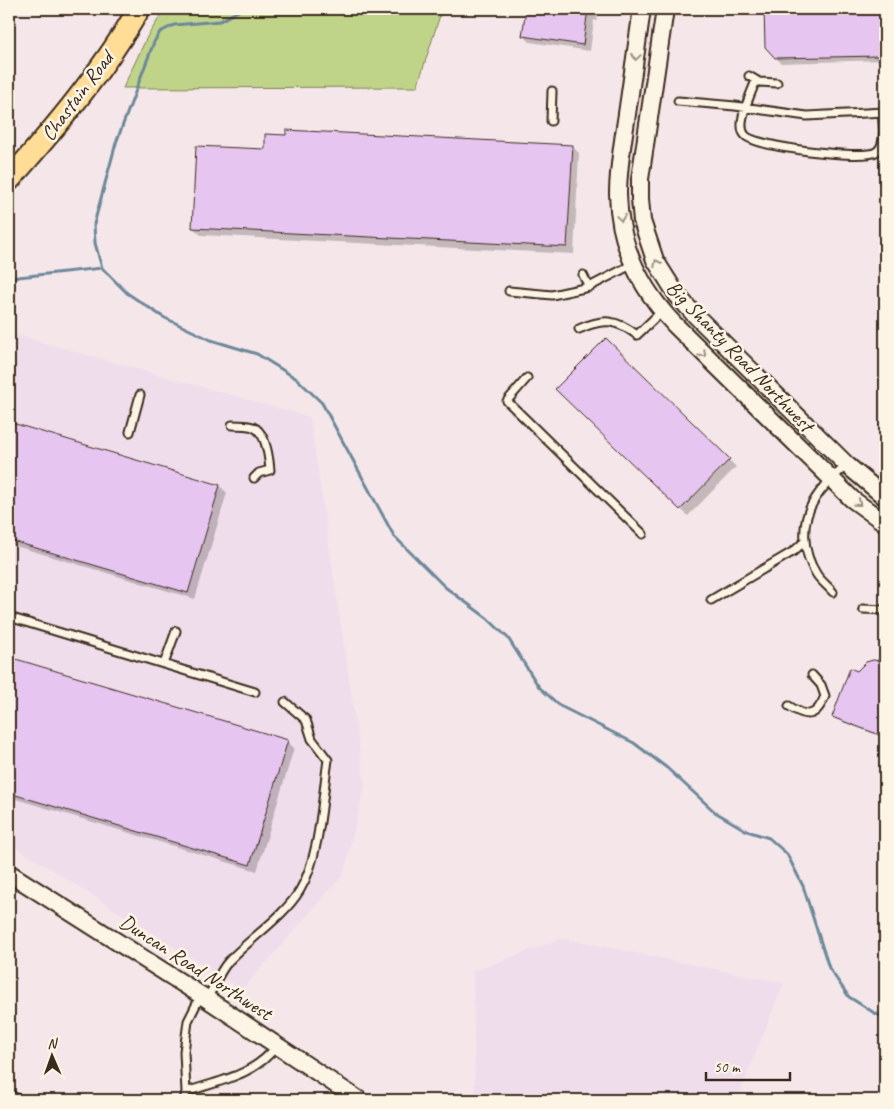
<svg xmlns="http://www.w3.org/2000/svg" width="894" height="1109" viewBox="0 0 894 1109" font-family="Caveat,sans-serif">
	<rect width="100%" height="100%" fill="#f5e7e9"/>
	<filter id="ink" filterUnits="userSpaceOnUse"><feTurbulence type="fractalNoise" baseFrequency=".02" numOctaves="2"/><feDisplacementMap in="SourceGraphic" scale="10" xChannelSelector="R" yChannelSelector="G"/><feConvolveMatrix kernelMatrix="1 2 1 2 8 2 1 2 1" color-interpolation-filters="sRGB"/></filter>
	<g filter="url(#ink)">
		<path fill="#f0ddeb" d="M9,333L310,417L365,785L344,874L242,990L9,843Z
			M563,938L784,983L737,1100H475L473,971Z"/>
		<path fill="#bfd489" stroke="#7d7f54" d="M165,9H442L417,87L123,88L147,37Z"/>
		<path fill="#0003" d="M527,9H599L597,21L594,20L590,51L530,42L523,35Z
			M766,9H884L885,60L781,63L767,47Z
			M572,146L579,153L574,254L201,235L193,228L266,150Z
			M606,339L736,467L688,516L557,389Z
			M9,423L220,486L227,493L195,599L9,544Z
			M9,658L287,741L294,748L257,871L9,797Z
			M880,663L885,666V738L837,720L833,717L858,672Z"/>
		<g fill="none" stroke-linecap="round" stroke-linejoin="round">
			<path stroke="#6d889a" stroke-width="3" d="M242,9L220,21L174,25L160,32L154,42L116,143L94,224L95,243L102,268L127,293L163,317L211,340L257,354L297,379L322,403L394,536L445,587L487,618L508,638L539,687L560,706L634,743L667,768L715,812L747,831L769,838L787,854L803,886L829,968L849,997L876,1014L885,1017
				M9,278L102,268"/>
		</g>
		<path fill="#e6c5f1" stroke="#3b2a1e" d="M526,9H588L583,45L522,36Z
			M764,9H880L881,56L775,58L765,47Z
			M286,130L573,145L567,247L192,228L196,146L265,149V134L286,135Z
			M606,338L730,459L680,510L555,389Z
			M9,422L220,485L188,593L9,540Z
			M9,657L288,740L250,865L9,793Z
			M873,660L881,661L885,664V737L832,717L850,668L857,671L866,662Z"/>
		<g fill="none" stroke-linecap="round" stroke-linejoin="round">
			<defs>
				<path id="service" d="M749,76L759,82L777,83
					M756,80C752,92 735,124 745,135C754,147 862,160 876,152C887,146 883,123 882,112
					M678,101L735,106L807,116L885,112
					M551,121L552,91
					M583,275L589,287L633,264
					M509,291L552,295L589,287
					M579,329C603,318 616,319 637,335L662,311
					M527,378L507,401L643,534
					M232,425C238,425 247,425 253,427C266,432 269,458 270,470L259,473L254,478
					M130,432L140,395
					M833,592C828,586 821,581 817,575C802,552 800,522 815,499C823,486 835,475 847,465
					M711,600L794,551L805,541
					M863,609L885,610
					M9,617L255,692
					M164,664L176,631
					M789,706C807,718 816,718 825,696L821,685L812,675
					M207,999C214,987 219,972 228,962C249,939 284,917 300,890C320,857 322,799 328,760L312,739L306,720L285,702
					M186,1092L184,1052L188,1021L201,995
					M9,1094L20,1100
					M184,1100L186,1092C219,1081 256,1075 277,1045"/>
				<path id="tertiary" d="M642,9C637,44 632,79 627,114C623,141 618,168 618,194C619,244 640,288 674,324L852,499L885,523
					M665,9L640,179V199L642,221L655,260L677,295L692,312L847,465L885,497
					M9,873L207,999L359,1100"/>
				<path id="primary" d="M9,180C56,127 103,71 139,9"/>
			</defs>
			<use href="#service" stroke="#3b2a1e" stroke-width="11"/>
			<use href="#tertiary" stroke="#3b2a1e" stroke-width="20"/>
			<use href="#primary" stroke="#3b2a1e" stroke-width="25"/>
			<use href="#service" stroke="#fcf5e5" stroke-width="7"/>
			<use href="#tertiary" stroke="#fcf5e5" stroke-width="16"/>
			<use href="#primary" stroke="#ffdd96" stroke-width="21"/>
		</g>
		<defs><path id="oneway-chevron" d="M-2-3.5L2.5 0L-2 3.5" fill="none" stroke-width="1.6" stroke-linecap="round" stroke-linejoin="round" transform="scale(1.25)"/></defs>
		<g stroke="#9c9082">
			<use href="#oneway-chevron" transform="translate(636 57) rotate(98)"/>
			<use href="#oneway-chevron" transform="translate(621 218) rotate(82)"/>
			<use href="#oneway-chevron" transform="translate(657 263) rotate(-117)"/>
			<use href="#oneway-chevron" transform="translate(703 354) rotate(44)"/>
			<use href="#oneway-chevron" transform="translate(858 503) rotate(40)"/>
		</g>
	</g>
	<g text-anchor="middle" stroke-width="5" stroke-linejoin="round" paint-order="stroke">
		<g font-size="21" fill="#3b2a1e" stroke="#fcf5e5">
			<text transform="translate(77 96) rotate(-53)" y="7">Chastain Road</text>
			<text transform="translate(740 356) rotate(46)" y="7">Big Shanty Road Northwest</text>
			<text transform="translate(196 967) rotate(33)" y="7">Duncan Road Northwest</text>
		</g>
	</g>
	<rect width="894" height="1109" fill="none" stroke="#fcf5e5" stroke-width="30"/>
	<rect x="15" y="15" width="864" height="1079" fill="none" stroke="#3b2a1e" stroke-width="2" filter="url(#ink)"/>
	<g transform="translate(52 1056) rotate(358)" stroke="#fcf5e5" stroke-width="4" paint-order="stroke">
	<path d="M0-4L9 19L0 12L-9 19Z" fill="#3b2a1e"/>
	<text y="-8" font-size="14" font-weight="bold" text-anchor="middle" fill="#3b2a1e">N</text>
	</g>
	<path d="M706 1072v8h84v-8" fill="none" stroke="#3b2a1e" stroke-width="2.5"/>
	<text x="714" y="1072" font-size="15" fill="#3b2a1e" stroke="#fcf5e5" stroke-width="4" paint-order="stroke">50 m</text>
</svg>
